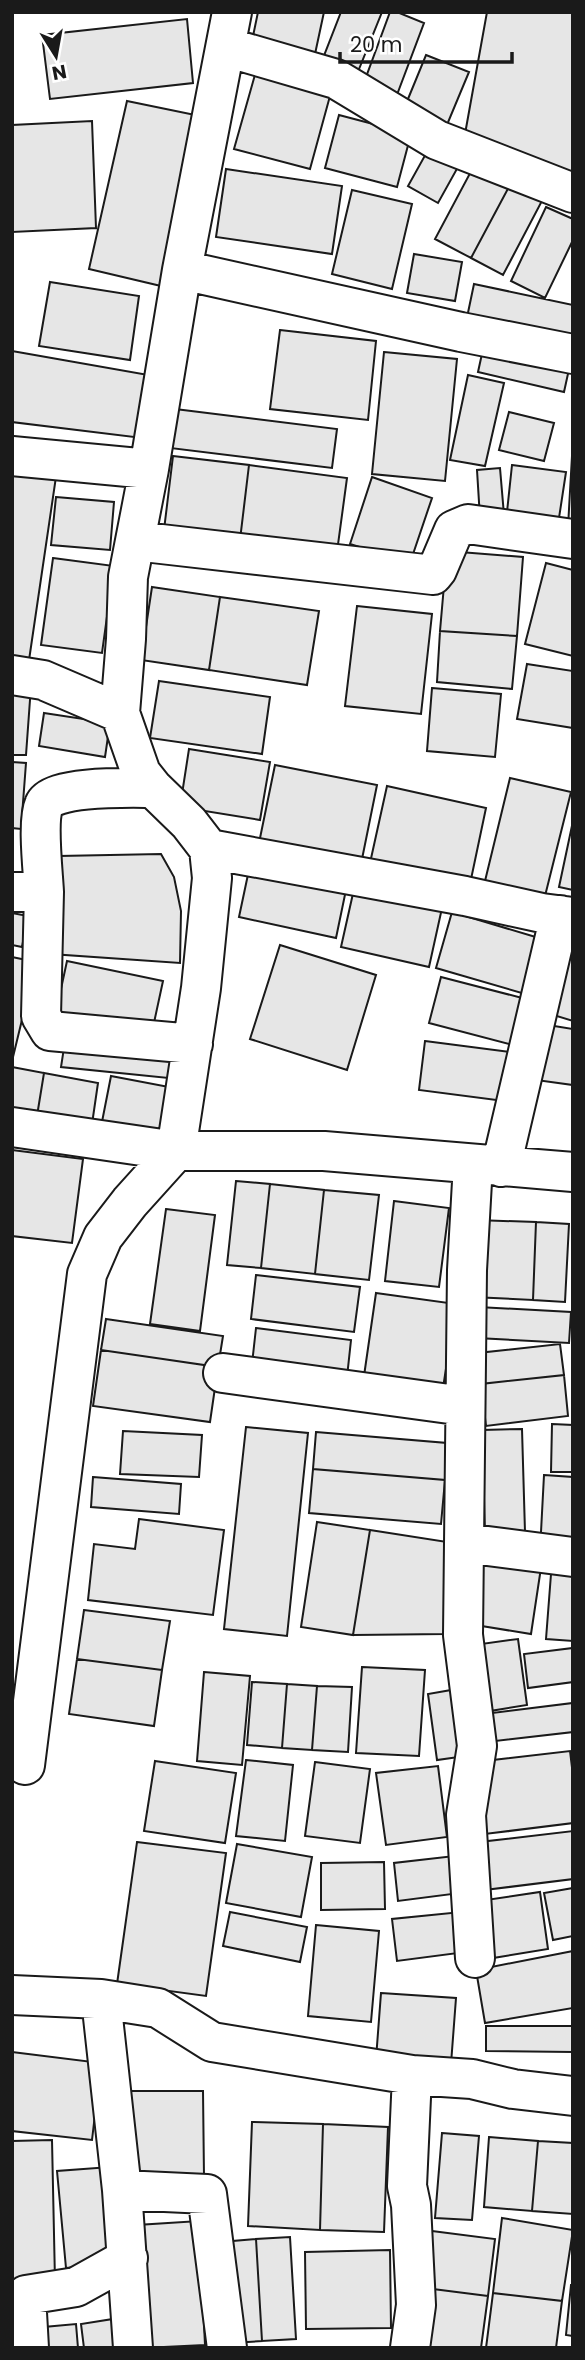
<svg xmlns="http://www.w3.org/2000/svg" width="585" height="2360" viewBox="0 0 585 2360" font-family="Poppins,sans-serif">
	<rect width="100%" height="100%" fill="#fff"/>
	<path fill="#e6e6e6" stroke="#1a1a1a" stroke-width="2" d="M258,12H324L315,54L252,41Z
		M341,12H382L355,79L320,66Z
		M390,12H397L424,23L395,100L362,88Z
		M487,12H573V183L465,134Z
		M187,19L193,83L50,99L42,35Z
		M426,55L469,72L444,132L401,116Z
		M258,64L333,85L310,169L234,149Z
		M127,101L200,116L161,286L89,269Z
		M339,115L411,134L397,187L325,168Z
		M92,121L96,228L12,232V125Z
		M433,141L463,158L438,203L408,186Z
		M476,162L512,181L471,258L435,239Z
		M226,169L342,186L332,254L216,237Z
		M512,181L544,197L503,275L471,258Z
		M352,190L412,204L392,289L332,274Z
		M546,207L573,219V240L545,298L511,281Z
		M414,254L462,262L455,301L407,293Z
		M50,282L139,296L130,360L39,346Z
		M474,284L573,305V350L465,327Z
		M280,330L376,341L368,420L270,409Z
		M485,340L571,360L564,392L478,372Z
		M12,351L154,376L142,438L12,422Z
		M384,352L457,359L445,481L372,474Z
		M468,375L504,383L485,466L450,460Z
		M175,409L337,429L332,468L170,448Z
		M509,412L554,423L544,461L499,450Z
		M173,456L249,465L240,540L164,530Z
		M572,456H573V527H568Z
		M249,465L347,478L337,552L240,540Z
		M512,465L566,472L559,518L507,512Z
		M12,467L57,470L28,667L12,664Z
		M500,468L504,515L480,518L477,470Z
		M372,477L432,498L410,563L350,544Z
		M56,497L114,502L110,550L51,545Z
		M447,551L523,557L517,636L440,631Z
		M53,558L114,566L102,653L41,645Z
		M546,563L573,570V656L525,644Z
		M152,587L220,597L209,670L141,660Z
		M220,597L319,611L307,685L209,670Z
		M357,606L432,614L421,714L345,706Z
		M440,631L517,636L512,689L437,682Z
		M527,664L573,671V728L517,719Z
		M159,681L270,697L262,754L150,738Z
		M12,685L31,686L26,755H12Z
		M432,688L501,694L495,757L427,751Z
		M44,713L110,723L105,757L39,746Z
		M189,749L270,762L260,820L180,807Z
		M12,762L26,763L21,829L12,828Z
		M275,765L377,785L361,864L259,843Z
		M510,778L571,792L545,896L485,881Z
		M387,786L486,808L470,884L370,863Z
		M573,821V890L559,887Z
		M161,854L174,877L181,911L180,963L51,954L59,856Z
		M250,865L347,885L336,938L239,917Z
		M354,889L442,908L429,967L341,947Z
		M452,912L549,941L532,996L436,968Z
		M12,913L28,916L22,947L12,945Z
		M280,945L376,975L347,1070L250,1039Z
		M567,950L573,952V1021L547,1013Z
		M12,957L36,962L13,1057H12Z
		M67,961L163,981L152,1032L56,1012Z
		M441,977L526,999L513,1045L429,1023Z
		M548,1025L573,1029V1085L536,1080Z
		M65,1041L181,1053L178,1079L61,1067Z
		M425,1041L518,1053L512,1102L419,1090Z
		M12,1067L44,1073L36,1122L12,1120Z
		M44,1073L98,1083L91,1131L36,1122Z
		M111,1076L169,1087L158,1143L100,1132Z
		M12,1150L83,1159L72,1243L12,1236Z
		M236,1181L270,1184L261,1268L227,1265Z
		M270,1184L324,1190L315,1274L261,1268Z
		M324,1190L379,1195L369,1280L315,1274Z
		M394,1201L449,1208L439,1287L385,1281Z
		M166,1209L215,1215L200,1331L150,1324Z
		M476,1220L536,1222L533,1300L472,1297Z
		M536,1222L569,1224L565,1302L533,1300Z
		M256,1275L360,1287L354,1332L251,1319Z
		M376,1293L456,1304L443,1388L364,1376Z
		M478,1307L571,1312L569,1343L477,1338Z
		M106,1319L223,1336L218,1367L101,1350Z
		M256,1328L351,1340L347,1377L252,1364Z
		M560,1344L564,1375L481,1384L478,1353Z
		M101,1350L218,1367L210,1422L93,1406Z
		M564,1375L568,1416L486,1426L481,1384Z
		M552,1424L573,1425V1472H551Z
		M246,1427L308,1433L287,1636L224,1629Z
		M522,1429L525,1532L485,1533L482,1430Z
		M123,1431L202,1435L199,1477L120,1474Z
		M316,1432L447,1443L445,1480L313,1469Z
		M313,1469L445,1480L441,1524L309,1513Z
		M544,1475L573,1477V1552L540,1551Z
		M93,1477L181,1484L179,1514L91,1507Z
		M139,1519L224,1530L213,1615L88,1600L94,1544L135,1549Z
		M317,1522L370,1530L353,1635L301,1627Z
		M370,1530L460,1544L446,1634L353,1635Z
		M481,1551L542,1561L531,1634L469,1624Z
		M552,1561L573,1563V1641L546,1639Z
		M84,1610L170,1621L162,1670L77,1659Z
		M518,1639L527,1705L490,1711L481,1644Z
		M573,1648V1682L528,1688L524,1654Z
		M77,1659L162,1670L154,1726L69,1714Z
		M362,1667L425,1670L419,1756L356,1753Z
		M204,1672L250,1676L242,1765L197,1761Z
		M252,1682L287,1684L282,1748L247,1745Z
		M287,1684L317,1686L312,1750L282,1748Z
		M317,1686L352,1687L348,1752L312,1750Z
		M457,1689L466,1756L437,1760L428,1694Z
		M573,1703V1732L487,1742L484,1714Z
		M570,1751L573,1776V1823L485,1834L476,1762Z
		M246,1760L293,1765L285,1841L236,1836Z
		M155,1761L236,1773L225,1843L144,1831Z
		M315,1762L370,1769L360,1843L305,1836Z
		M438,1766L447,1837L386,1845L376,1773Z
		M573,1831V1879L477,1891L471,1843Z
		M137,1842L226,1853L206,1996L117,1984Z
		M237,1844L312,1857L301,1917L226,1903Z
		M463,1855L468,1892L398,1901L394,1863Z
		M384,1862L385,1909L321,1910V1863Z
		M573,1888V1936L553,1940L544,1893Z
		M540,1892L548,1949L487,1959L479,1901Z
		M230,1912L307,1927L300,1962L223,1946Z
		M461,1912L466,1952L397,1961L392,1919Z
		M316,1925L379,1931L371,2022L308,2016Z
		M573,1951V2008L485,2023L476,1970Z
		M381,1993L456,1998L451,2064L376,2059Z
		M486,2026H573V2052L486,2051Z
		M12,2052L101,2063L92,2140L12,2131Z
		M131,2091H203L204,2177H130Z
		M252,2122L323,2124L320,2230L248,2226Z
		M323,2124L388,2127L384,2232L320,2230Z
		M442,2133L479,2136L472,2220L435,2218Z
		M489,2137L538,2141L532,2211L484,2207Z
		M52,2140L55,2281L12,2283V2141Z
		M538,2141L573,2143V2214L532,2211Z
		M110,2167L119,2263L66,2268L57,2171Z
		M502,2218L573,2230L562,2301L493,2293Z
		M199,2221L205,2345L143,2348L137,2225Z
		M432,2231L495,2239L488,2296L425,2288Z
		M290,2237L296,2339L262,2341L256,2239Z
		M256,2239L262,2341L232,2343L221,2242Z
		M390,2250L391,2328L306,2329L305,2252Z
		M571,2285H573V2336L566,2335Z
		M425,2288L488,2296L481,2348H418Z
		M493,2293L562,2301L556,2348H486Z
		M113,2319L117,2348H84L81,2324Z
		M76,2324L78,2348H35L33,2328Z"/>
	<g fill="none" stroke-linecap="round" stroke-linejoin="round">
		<defs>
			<path id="minor" d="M226,47L336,79L437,140L573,193
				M182,270L461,332L573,354
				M12,456L149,469
				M135,541L433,575L437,570L454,530L468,524L573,539
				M12,675L43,680L120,713
				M209,849L465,896L542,913L573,917
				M12,892H44C43,872 37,821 44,805C52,785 132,788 153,788
				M44,892L41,1016L50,1031L193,1044
				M12,1127L176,1151H324L573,1172
				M473,1164L467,1270L463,1635L477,1746L466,1815L475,1958
				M501,1167L560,915
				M223,1373L464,1406
				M464,1543L573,1557
				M25,1765L87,1274L103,1237L130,1202L176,1151L201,988L212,878L209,849L189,823L153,788L141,773L120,713L126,639L128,577L149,469L182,270L232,12
				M12,1995L101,1999L158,2008L212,2042L412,2075L472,2079L513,2089L573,2096
				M101,1999L122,2190L133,2348
				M122,2190L207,2194L227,2348
				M29,2348L26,2295L76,2287L128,2258
				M410,2348L416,2305L411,2205L407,2186L412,2075"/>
		</defs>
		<use href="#minor" stroke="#1a1a1a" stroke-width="42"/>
		<use href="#minor" stroke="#fff" stroke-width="38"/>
	</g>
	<rect width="585" height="2360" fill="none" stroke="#1a1a1a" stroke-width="28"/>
	<g transform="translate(56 56) rotate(169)" stroke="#ffffff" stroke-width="5" paint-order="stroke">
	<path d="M0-5L12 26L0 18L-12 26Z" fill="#1a1a1a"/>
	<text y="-10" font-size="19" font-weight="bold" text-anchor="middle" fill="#1a1a1a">N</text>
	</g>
	<path d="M340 52v10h172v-10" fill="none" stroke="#1a1a1a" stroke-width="3.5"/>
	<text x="350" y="52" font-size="21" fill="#1a1a1a" stroke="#ffffff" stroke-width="5" paint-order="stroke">20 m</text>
</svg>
